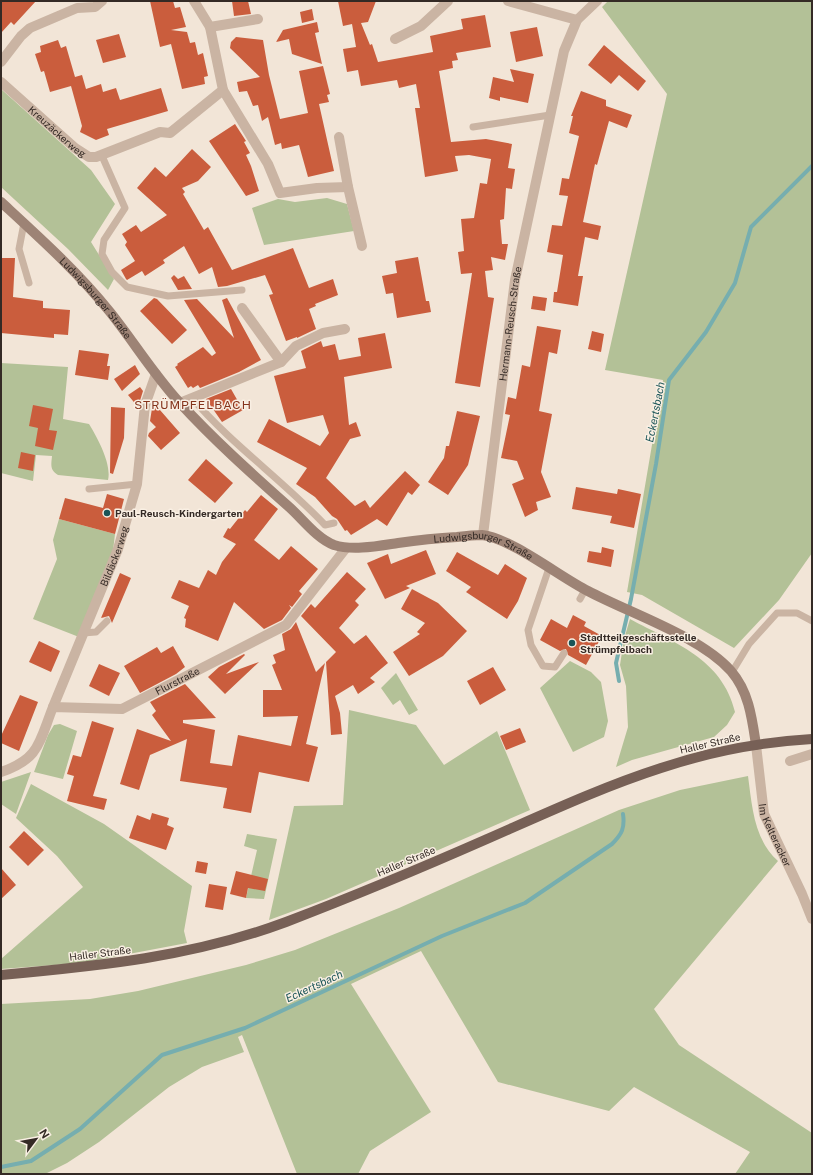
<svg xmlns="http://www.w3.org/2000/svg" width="813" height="1175" viewBox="0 0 813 1175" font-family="'Public Sans',sans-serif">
	<rect width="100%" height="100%" fill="#f2e5d7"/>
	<path fill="#b3c197" d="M608,1H812V553L779,600L734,648L642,595L627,592L663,380L605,370L667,94L602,7Z
		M1,89L91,170L115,204L91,242L114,279L108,290L68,249L1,187Z
		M327,198L347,204L354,231L264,245L252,208L278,199L295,202Z
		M1,363L68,367L63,419L89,424C97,437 112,464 108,480L58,475C50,470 51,466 52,456L36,455L33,481L1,473Z
		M59,519L115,534L113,551L79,637L33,619L57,559L53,540Z
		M630,619C674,643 722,658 735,712L727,725L714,737L632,760L616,767L628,727L626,686L620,665L624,639Z
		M570,661L591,672L601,682L608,721L604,737L573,752L540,688Z
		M396,673L418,710L409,715L400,700L393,705L381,688Z
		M349,710L416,725L444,765L497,731L530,810L326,899L269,920L294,806L343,805Z
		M60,724L77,731L63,779L34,772L48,735L54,725Z
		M31,772L16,814L1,804V782Z
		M748,776C752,806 754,840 778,861L654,1009L679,1045L812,1133V1174H735L750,1152L634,1087L609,1111L498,1082L421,951L351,984L431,1112L370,1151L358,1174H297L242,1035L238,1037L244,1052L202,1067L169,1087L99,1142L67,1163L45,1174H1V1004L90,999L138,991L246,965L295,950L399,908L619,810L680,790Z
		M31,784L104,824L192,886L184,931L187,943L81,963L1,969V959L83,887L57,856L16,818Z
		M247,834L277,839L264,899L246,898L257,850L244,846Z"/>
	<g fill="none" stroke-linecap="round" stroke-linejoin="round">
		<path stroke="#76aeaf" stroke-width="4" d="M619,681L616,663L631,599L656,464L669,380L706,332L735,283L751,227L812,166
			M1,1167L31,1161L80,1129L162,1055L245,1028L442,936L525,903L612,844C622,834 625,828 623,814"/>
	</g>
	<path fill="#ca5d3d" d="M1,1H36L14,25L11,22L1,33Z
		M150,1H173L175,8L180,7L186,27L171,30L187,32L190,43L195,42L198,55L203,53L208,76L204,77L205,84L182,89L171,44L160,47Z
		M232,1H248L251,14L234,16Z
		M338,1H376L368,22L361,23L370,45L372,44L378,62L433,52L430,36L463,29L461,19L485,15L491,47L456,53L458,60L452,61L453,68L439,71L451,142L486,139L512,144L508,168L515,169L512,189L506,188L504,219L500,220L502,244H508L505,260L491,257L493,270L485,271L488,297L494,298L480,387L455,383L472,273L461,274L458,252L464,251L461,219L474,218L480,183L487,184L491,159L469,155L455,156L458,171L425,177L415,108H420L416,84L399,88L397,80L361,86L358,70L347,72L343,49L356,47L352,24L343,26Z
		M312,9L314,20L302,23L300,12Z
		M317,22L319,32L315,33L322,64L292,54L289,39L276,42L283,30Z
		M537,27L543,56L516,62L510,32Z
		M119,34L126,57L103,63L96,40Z
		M236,37L263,40L269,75L280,119L308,113L299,71L323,66L330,94L327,95L329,102L319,104L334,171L308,177L299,145L282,149L281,143L275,145L268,117L262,121L258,105L253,106L247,91L239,92L237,82L260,77L230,48L231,42Z
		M58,40L61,48L66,46L75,77L82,75L86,89L101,84L103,92L116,88L120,100L161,88L168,111L107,129L109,135L96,140L80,132L82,126L71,86L50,92L44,71L41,72L35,54L41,52L40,46Z
		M604,45L646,81L638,91L619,75L611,84L588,65Z
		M510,69L534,74L528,103L500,97V101L489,98L493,77L514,82Z
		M581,91L606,100V106L632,115L627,128L609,121L597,165L595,164L583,222L601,226L598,240L585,237L578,276H583L578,306L553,302L554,292H557L563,255L547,252L552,225L562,226L568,196L559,195L562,178L569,179L579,136L569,133L573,116H571Z
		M235,124L246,141L244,142L250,153L246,155L251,166L259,191L246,196L209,141Z
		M192,149L211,167L198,181L182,188L185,192L183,194L204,230L208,227L232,270L293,248L309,288L333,279L338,295L315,304L316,306L309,309L316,329L297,338V337L286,341L269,295L273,294L265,275L227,286L218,287L212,267L199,274L184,246L163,260L165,263L145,276L142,271L127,280L126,279L121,270L135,261L125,245L127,242L122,234L136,225L141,232L167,215L137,188L155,167L166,177Z
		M418,257L426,301H429L431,312L397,318L393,293L386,294L382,276L397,273L395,261Z
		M1,258H15L13,297L43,301V308L70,310L68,335L54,334V338L1,333Z
		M174,275L178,279L184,276L192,289L178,290L171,278Z
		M533,296L547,298L545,311L531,309Z
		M154,298L157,299L187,330L172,344L140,311Z
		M227,298L261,360L239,372L200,388L198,385L193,388L191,386L188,388L175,367L178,365L177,364L203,347L212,356L216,353L184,300L197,299L234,338L222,300Z
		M537,326L561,330L557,354L549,352L539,411L552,414L541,472L551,497L536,502L538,510L525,517L512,484L524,479L517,461L501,458L510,415L505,414L508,397L516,399L522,365L530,367Z
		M592,331L604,334L601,352L588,349Z
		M385,333L392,368L344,377L349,425L356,422L361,436L350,439L326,478L355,506L365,500L370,508L405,471L420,485L412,495L408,492L387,526L377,519L351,535L347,530L345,531L337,519L332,516L315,497L296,484L307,468L257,442L269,419L320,446L329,433L323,415L287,423L274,376L306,368L301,351L321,341L323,347L335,344L339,360L361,356L358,338Z
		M79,350L109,354L107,366H110L108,380L75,375Z
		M135,365L140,374L122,391L114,379Z
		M140,387L143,391L138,407L128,395Z
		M231,389L243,410L222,422L206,399Z
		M153,402L180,433L161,450L148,436L149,433L156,427L150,421Z
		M33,405L53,409L49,430L57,431L53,450L35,446L38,428L29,426Z
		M111,407L125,408L124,438L113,474L110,473Z
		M457,411L480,416L468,465L448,495L428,482L444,458L446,446H449Z
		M21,452L35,455L33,471L18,468Z
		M206,459L233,483L215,503L188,480Z
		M576,487L617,494L618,489L641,494L634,528L610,523L612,516L572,509Z
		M107,494L124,499L115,534L59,519L65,498L103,508Z
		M261,495L278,509L254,540L279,560L291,546L318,569L299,591L302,594L292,607L289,605L291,608L282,620L264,629L234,602L218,641L185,627L186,619L184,618L189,606L171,598L179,580L199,588L208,570L216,575L222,562L236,544L223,537L228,528L230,529L245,510L247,512Z
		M602,547L614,550L611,567L587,562L589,551L601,553Z
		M426,550L436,574L406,586L410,588L385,599L367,563L388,554L391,564Z
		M457,552L498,575L505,564L527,578L518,601L507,619L466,592L471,587L446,571Z
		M347,572L366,589L355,601L359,605L339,628L354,644L366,635L388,663L370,678L375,682L358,694L353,685L335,696L340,713L342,734L331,735L326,662L336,652L301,616L311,604L315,608Z
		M120,573L131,578L112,623L109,616L101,618Z
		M412,589L438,603L467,631L443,656L409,676L393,652L420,634L417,632L425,623L401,609Z
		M573,615L586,622L584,626L602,636L586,665L568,655L566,649L560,651L540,640L551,619L567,628Z
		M296,622L316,672L325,663L306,744L318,747L309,782L259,772L251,813L223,808L227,788L180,781L187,739L150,755L139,790L120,784L137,729L171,741L152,715L156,711L150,702L185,684L216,718L183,720V723L215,730L210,763L232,766L238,735L291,746L298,716L263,717V690H282L272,665L276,663L273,655L285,650L282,634L291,629Z
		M39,641L60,651L51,672L29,662Z
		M173,646L185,667L176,674L140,693L124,666L157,647L161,653Z
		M244,654L245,655L226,674L259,662L225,694L208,677L219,667Z
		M99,664L120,673L109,696L89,686Z
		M493,667L506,690L480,705L467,681Z
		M20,695L38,702L19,751L1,743V736Z
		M92,721L114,728L93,796L107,799L104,810L67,801L74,776L67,774L73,755L81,757Z
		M520,728L526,742L506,750L500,736Z
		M152,813L169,818L167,825L174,828L166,850L129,838L137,815L150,820Z
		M24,831L44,850L28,866L9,847Z
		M197,861L208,863L206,874L195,872Z
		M1,868L16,885L1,899Z
		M236,871L268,879L265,891L248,888L246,898L230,894Z
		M209,884L227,887L223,910L205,907Z"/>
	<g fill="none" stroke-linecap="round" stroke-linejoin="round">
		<path stroke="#cab4a3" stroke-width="7" d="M473,127L550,115
			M102,156L125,208L104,240L102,254L112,272L127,287L168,296L242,290
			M24,223L19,249L29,283
			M192,398C232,445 283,480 325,525L334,523
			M89,489L137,484
			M549,568L528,630L531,645L543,666L555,667L564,653
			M580,599L585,590
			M83,633L96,632L107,621
			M732,672L749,644L777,613H797L812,621"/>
		<g stroke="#cab4a3" stroke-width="10">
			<path d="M194,1L210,27L258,19"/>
			<path d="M508,1L577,20"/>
			<path d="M395,39L421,26L448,1"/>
			<path d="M1,62L21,36L30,28L77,8L95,7L102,1"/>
			<path id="s1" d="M1,82L75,148L89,157H96L160,132L170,133L223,90L210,27"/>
			<path d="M223,90L268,164L280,193L317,188L348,187L339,137"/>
			<path d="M348,187L362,246"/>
			<path d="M242,308L281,362"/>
			<path d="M180,403L281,362L296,346L323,333L345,329"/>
			<path id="s2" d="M483,535L515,280L564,51L577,20L597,1"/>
			<path id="s3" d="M53,707L118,549L137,484L145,405L156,374"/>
			<path id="s4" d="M756,745L764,814L802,894L812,919"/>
			<path d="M790,761L812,754"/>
			<path id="s5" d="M1,772C40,759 39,742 53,707L122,709L286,625L346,548"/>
		</g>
		<path stroke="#9d8375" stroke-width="10" id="s6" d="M1,202C39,237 78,272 110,312C134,342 154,375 180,403C214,440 251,473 288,506C302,518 316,538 334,545C353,551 378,546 398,543C418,540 437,538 457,537C465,536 474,535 482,535C511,538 560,577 588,591C629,613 700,636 731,671C749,692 752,718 756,745"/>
		<path stroke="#776056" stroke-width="10" d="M1,975C99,966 192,957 286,922C354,896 421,868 487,839C544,814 602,787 661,768C709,752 761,742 812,739"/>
	</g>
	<g fill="#1a5457" stroke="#f9efe3" stroke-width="1.5">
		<circle cx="107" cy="513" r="4"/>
		<circle cx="572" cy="643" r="4"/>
	</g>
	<g text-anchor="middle" stroke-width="3" stroke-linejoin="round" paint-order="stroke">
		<g font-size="10" fill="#342a25" stroke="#f9efe3">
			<text dy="4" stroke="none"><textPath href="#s1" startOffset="75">Kreuzäckerweg</textPath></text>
			<text dy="4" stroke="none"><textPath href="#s6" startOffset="135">Ludwigsburger Straße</textPath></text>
			<text dy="4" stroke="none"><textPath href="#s2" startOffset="213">Hermann-Reusch-Straße</textPath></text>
			<text dy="4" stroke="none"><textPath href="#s6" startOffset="632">Ludwigsburger Straße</textPath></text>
			<text dy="4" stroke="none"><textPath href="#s3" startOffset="163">Bildäckerweg</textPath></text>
			<text dy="4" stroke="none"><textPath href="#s5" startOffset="219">Flurstraße</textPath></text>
			<text transform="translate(710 743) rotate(-13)" y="4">Haller Straße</text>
			<text dy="4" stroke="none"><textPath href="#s4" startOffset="93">Im Kelteracker</textPath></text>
			<text transform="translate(406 861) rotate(-23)" y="4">Haller Straße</text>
			<text transform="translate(100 953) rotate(-7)" y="4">Haller Straße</text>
		</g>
		<g font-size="10" font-weight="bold" fill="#342a25" stroke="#f9efe3" text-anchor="start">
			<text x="115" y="517">Paul-Reusch-Kindergarten</text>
			<text x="580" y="641">Stadtteilgeschäftsstelle<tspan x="580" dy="12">Strümpfelbach</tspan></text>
		</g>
		<g font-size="11" font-style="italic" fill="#1a5457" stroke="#f9efe3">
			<text transform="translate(655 412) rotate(-79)" y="4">Eckertsbach</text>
			<text transform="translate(314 986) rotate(-25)" y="4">Eckertsbach</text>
		</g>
		<g font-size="12" letter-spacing="1" fill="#85341c" stroke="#f9efe3">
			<text x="193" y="409">STRÜMPFELBACH</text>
		</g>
	</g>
	<rect width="813" height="1175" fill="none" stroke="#342a25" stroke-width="4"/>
	<g transform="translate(36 1139) rotate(58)" stroke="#f9efe3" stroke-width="3" paint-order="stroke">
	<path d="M0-3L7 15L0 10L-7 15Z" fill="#342a25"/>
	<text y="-6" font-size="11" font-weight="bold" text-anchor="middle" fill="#342a25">N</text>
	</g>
</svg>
